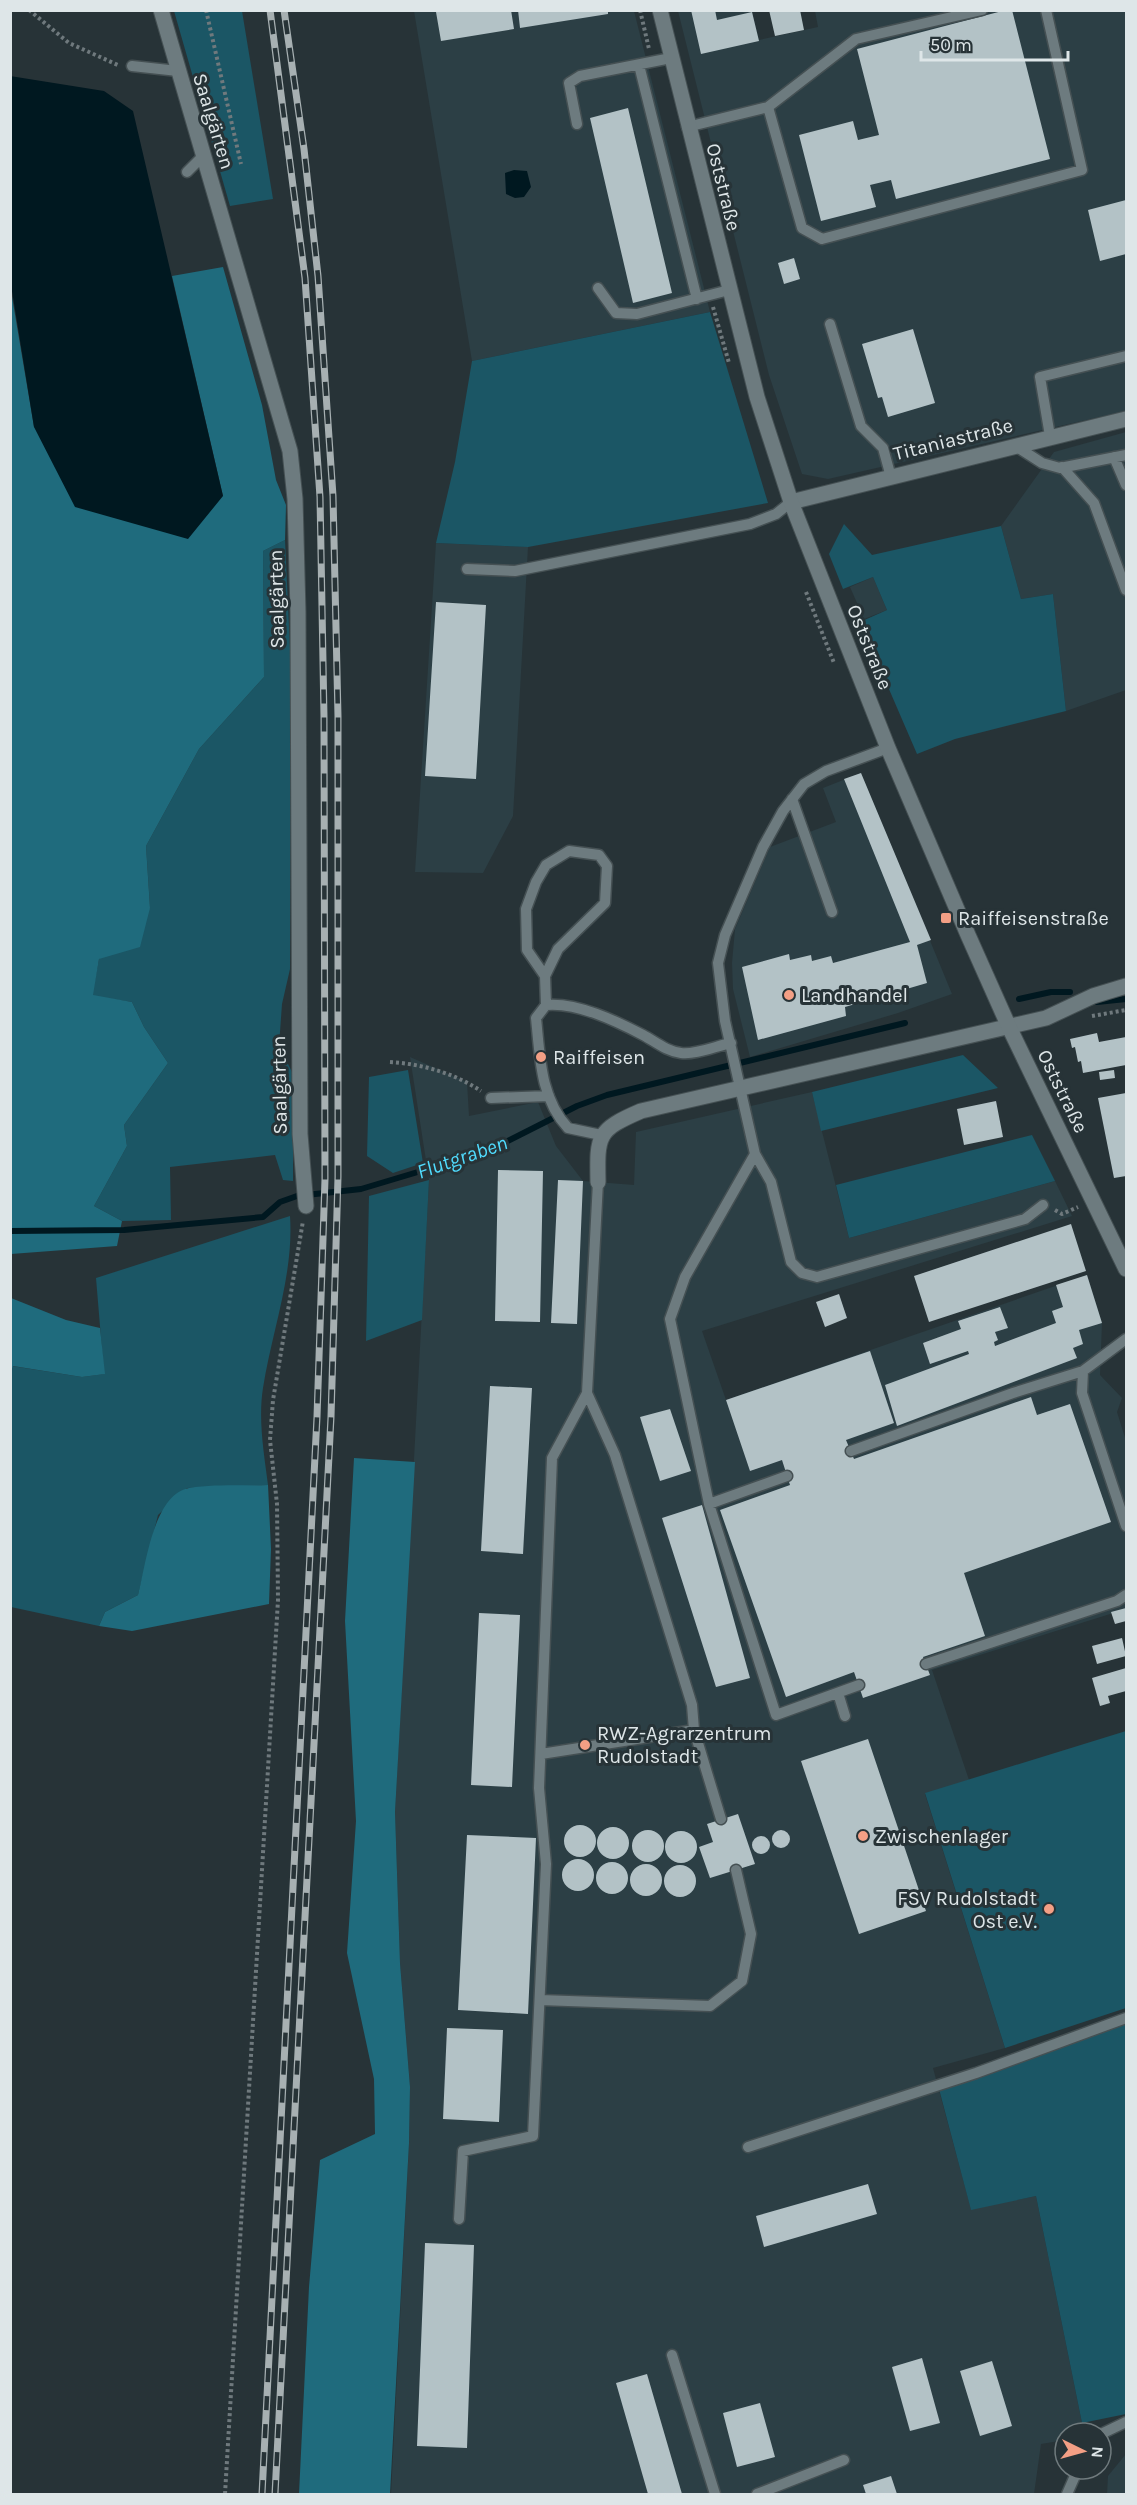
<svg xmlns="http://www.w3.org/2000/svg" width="1137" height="2505" viewBox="0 0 1137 2505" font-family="Karla,sans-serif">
	<rect width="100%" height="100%" fill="#273337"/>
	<path fill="#2c3f45" d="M414,11H634L710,312L472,361Z
		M678,11H752L759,40L818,27L815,11H1126V411L828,479L802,474L769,375Z
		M1126,432V690L1066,711L1053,594L1021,599L1001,526L1054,452Z
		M436,543L528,547L513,816L483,873L415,872Z
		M873,577L887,610L864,619L850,587Z
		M861,773L952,994L898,1013L750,1057L733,989L732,963L735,929L770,847L836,822L823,788Z
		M410,1057L467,1082L469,1116L538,1102L556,1146L583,1181L634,1185L636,1132L812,1092L849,1238L1055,1181L1072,1216L702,1331L726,1400L1087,1275L1102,1323L1100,1375L1122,1398L1117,1412L1126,1441V1609L932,1670L969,1780L925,1794L1005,2048L933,2068L971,2209L1036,2196L1084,2433H1065V2440L1041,2444L1034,2494H391L409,2143L410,2087L400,1963L395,1812L429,1180Z
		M1126,2454V2494H1107L1108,2476Z"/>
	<path fill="#1b5665" d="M174,11H242L273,199L230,206Z
		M710,312L768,503L528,547L436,543L455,462L472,361Z
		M844,524L872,555L1001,526L1021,599L1053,594L1066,711L955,739L917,754L860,622L887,610L873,577L843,589L829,554Z
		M285,540L291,670L290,969L282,1004L279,1046L293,1074V1181L283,1180L275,1155L170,1167L171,1220L122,1221L94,1206L127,1146L124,1125L168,1063L144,1027L132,1002L92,996L99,959L150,908L146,846L199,749L264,677L263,551Z
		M963,1055L998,1088L821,1131L812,1092Z
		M408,1070L423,1163L393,1173L367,1156L369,1077Z
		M1032,1135L1055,1181L849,1238L836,1185Z
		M429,1180L422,1320L366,1341L369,1196Z
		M290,1216C294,1274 272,1331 263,1388C258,1420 264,1453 268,1485L187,1488L158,1515L138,1595L105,1612L99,1626L11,1607L12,1366L82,1377L104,1374L96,1278Z
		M1126,1731V2008L1005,2048L925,1793Z
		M1126,2022V2414L1082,2423L1036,2196L971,2210L939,2089L971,2081Z"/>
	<path fill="#1f6b7d" d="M223,267L262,405L276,480L286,505L285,540L263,551L264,677L199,749L146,846L150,908L140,947L99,959L93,995L132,1002L144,1027L168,1063L124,1125L127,1146L94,1206L122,1221L117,1246L11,1254L10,285L34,427L223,496L172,276Z
		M11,1298L66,1320L100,1328L105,1374L82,1377L13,1366L11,1371Z
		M354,1458L415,1462L395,1812L400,1963L410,2087L409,2143L390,2494H299L309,2287L320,2160L375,2134L374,2079L347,1953L356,1821L345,1621Z
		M268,1485L271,1549L269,1604L132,1631L99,1626L105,1612L138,1595C146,1565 153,1495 189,1488C214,1484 242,1486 268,1485Z"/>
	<path fill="#001820" d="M10,76L104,91L133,111L223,496L188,539L75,507L34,427L11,285Z
		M514,170L527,171L531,187L524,197L515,198L506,194L505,173Z"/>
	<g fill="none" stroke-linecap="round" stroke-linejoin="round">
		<path stroke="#001820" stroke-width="6" d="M1019,999L1051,992H1070
			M1097,1002L1126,999
			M10,1231L124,1230L263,1217L280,1202L297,1196L361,1189L488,1151L577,1106L607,1095L905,1023"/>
	</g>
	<path fill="#b3c2c6" d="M511,10L514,29L441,41L436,12Z
		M518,10H608V14L520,28Z
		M691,10H715L717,20L752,12L759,41L701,54Z
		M769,10H800L804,30L775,36Z
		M1006,10H1012L1050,159L896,199L891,180L870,185L876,207L821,221L799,135L853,121L858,140L879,135L857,49Z
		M628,108L672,293L633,303L590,118Z
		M1126,200V254L1100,261L1088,210Z
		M794,258L800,279L784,284L778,263Z
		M913,329L935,403L888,417L882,397L878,398L862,344Z
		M436,602L486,605L476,779L425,776Z
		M861,773L931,940L917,945L927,983L845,1007L846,1016L758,1040L742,967L789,954L790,960L811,955L812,961L831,956L833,963L910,942L844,779Z
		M1097,1033L1099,1042L1126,1037V1065L1083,1073L1081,1061L1078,1062L1075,1047L1072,1048L1070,1039Z
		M1114,1070L1115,1078L1100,1080L1099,1072Z
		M1126,1093V1176L1114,1178L1098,1098Z
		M996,1101L1003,1137L964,1145L957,1109Z
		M498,1170L543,1171L540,1322L495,1321Z
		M558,1180L583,1181L577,1324L551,1323Z
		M1071,1224L1086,1271L929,1322L914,1276Z
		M1087,1275L1102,1323L1079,1330L1083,1344L1073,1348L1077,1358L897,1426L885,1385L969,1354L968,1351L930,1364L923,1343L961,1329L958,1321L1000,1307L1008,1328L995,1332L998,1340L994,1342L995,1346L1056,1323L1052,1311L1063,1307L1056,1285Z
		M839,1294L847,1318L825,1327L816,1302Z
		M870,1351L894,1423L846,1440L854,1459L1031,1397L1037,1415L1070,1404L1111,1522L964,1573L985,1636L923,1657L930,1675L863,1698L854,1672L786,1697L720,1510L790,1485L782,1460L750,1471L726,1400Z
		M490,1386L532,1388L523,1554L481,1551Z
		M670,1409L691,1471L660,1481L640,1417Z
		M702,1505L750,1678L716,1687L662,1518Z
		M1126,1608V1621L1115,1624L1111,1612Z
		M479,1613L520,1615L512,1787L471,1785Z
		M1122,1638L1126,1656L1097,1664L1092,1646Z
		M1126,1668V1691L1108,1696L1110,1703L1100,1706L1092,1678Z
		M868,1739L926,1911L859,1934L801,1761Z
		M738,1814L755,1864L710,1878L699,1847L713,1842L707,1824Z
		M564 1841a16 16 0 1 1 32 0a16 16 0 1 1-32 0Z
		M597 1843a16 16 0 1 1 32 0a16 16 0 1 1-32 0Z
		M772 1839a9 9 0 1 1 18 0a9 9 0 1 1-18 0Z
		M632 1846a16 16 0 1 1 32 0a16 16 0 1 1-32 0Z
		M665 1847a16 16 0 1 1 32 0a16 16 0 1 1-32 0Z
		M467,1835L536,1838L528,2014L458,2010Z
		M752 1845a9 9 0 1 1 18 0a9 9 0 1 1-18 0Z
		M562 1875a16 16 0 1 1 32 0a16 16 0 1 1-32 0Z
		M596 1878a16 16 0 1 1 32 0a16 16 0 1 1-32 0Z
		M630 1880a16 16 0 1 1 32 0a16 16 0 1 1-32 0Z
		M664 1881a16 16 0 1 1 32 0a16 16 0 1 1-32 0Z
		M447,2028L503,2030L499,2122L443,2119Z
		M868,2184L877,2214L764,2247L756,2216Z
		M425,2243L474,2245L467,2448L417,2446Z
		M922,2358L940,2423L910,2431L892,2367Z
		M992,2361L1012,2426L980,2436L960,2371Z
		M647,2374L682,2494H648L616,2383Z
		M760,2403L775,2457L737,2467L723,2413Z
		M891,2476L897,2494H866L863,2485Z"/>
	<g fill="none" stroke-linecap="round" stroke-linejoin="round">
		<defs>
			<path id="service" d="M639,65L697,299
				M132,66L178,71
				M768,107L802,228L822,239L1082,170L1046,10
				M577,124L569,83L580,76L671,58
				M687,127L768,107L856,39L982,10
				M187,172L203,156
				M598,288L616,313L637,314L729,290
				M830,324L861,426L883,448L891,477
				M1050,436L1040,377L1126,356
				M1014,445L1042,463L1060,468L1126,455
				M1114,457L1126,485
				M1062,467L1094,503L1126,590
				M467,569L515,571L750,524L776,514L791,502
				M888,748L826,771L804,784L783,811L763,847L725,935L718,963L725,1021L755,1154L771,1182L791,1262L802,1273L817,1277L1025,1219L1043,1205
				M792,799L832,912
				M545,976L558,949L605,903L607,866L599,855L569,851L546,865L536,882L526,909L527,950L545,976L546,1005
				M491,1098L549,1096
				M601,1135L568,1128C540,1098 540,1056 536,1018L546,1005C577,1002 616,1021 643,1035C656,1042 666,1051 681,1053C695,1055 716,1046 731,1043
				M1083,1371L1082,1393L1126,1526
				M587,1393L615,1455L692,1705L694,1730
				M851,1451L1013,1393L1083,1371L1126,1339
				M787,1476L709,1504L776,1715L859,1685
				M709,1504L670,1319L685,1277L755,1154
				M926,1664L1117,1601L1126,1595
				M838,1693L845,1716
				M541,1754L694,1730L721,1819
				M540,2000L710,2006L742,1981L751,1934L736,1870
				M748,2147L976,2073L1126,2018
				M459,2219L463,2151L533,2136L546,1864L539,1788L552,1458L587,1393L598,1182
				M672,2355L715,2494
				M1101,2434L1126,2422
				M757,2494L844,2460
				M1067,2494L1078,2469"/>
			<path id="minor" d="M161,10L290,451L295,499L298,612L300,1134L306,1206
				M791,502L1126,419
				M598,1182C597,1135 597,1130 641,1111L1046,1018L1093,996L1126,986"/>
			<path id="tertiary" d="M660,10L757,397L791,502L888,748L968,935L1009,1027L1126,1269"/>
		</defs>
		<use href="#service" stroke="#455053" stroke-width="13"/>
		<use href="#minor" stroke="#455053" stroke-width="17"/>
		<use href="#tertiary" stroke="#455053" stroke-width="17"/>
		<path stroke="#6f797d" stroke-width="4" stroke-dasharray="3 3" stroke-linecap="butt" d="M29,10L69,43L120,66
			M206,10L241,164
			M640,10L649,49
			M713,307L729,363
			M806,592L834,663
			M1092,1016L1126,1010
			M390,1062C422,1064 454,1073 481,1091
			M1055,1210L1062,1214L1078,1207
			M225,2494L278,1600L277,1504L270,1440L273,1400L303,1221"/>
		<use href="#service" stroke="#6d7b7f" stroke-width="10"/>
		<use href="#minor" stroke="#6d7b7f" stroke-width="15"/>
		<use href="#tertiary" stroke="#6d7b7f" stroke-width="15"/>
		<defs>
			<path id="rail" d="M262,2494L317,1417L325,1179L324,717L320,497L305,278L270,10
				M275,2494L331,1417L338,1177V716L333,496L318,276L304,149L284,10"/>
		</defs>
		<use href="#rail" stroke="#a7b0b2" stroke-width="7"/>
		<use href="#rail" stroke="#273337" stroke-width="4.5" stroke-dasharray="14" stroke-linecap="butt"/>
	</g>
	<g fill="#f39f85" stroke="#273337" stroke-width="2">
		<rect x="940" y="912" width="12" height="12" rx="3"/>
		<circle cx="789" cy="995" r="6"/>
		<circle cx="541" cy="1057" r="6"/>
		<circle cx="585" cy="1745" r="6"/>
		<circle cx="863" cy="1836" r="6"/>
		<circle cx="1049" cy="1909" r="6"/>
	</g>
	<g text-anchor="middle" stroke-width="6" stroke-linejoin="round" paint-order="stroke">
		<g font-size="20" fill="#dee6e8" stroke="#273337">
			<text transform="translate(214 121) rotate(73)" y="7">Saalgärten</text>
			<text transform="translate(724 187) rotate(76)" y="7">Oststraße</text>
			<text transform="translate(953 439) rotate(-14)" y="7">Titaniastraße</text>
			<text transform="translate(276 599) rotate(-91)" y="7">Saalgärten</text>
			<text transform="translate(870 647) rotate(68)" y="7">Oststraße</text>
			<text transform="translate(279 1085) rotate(-91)" y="7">Saalgärten</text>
			<text transform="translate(1063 1091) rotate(64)" y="7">Oststraße</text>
		</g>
		<g font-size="20" fill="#dee6e8" stroke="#273337" text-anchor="start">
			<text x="958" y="925">Raiffeisenstraße</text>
			<text x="801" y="1002">Landhandel</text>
			<text x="553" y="1064">Raiffeisen</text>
			<text x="597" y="1740">RWZ-Agrarzentrum<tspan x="597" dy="23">Rudolstadt</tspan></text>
			<text x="875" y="1843">Zwischenlager</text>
			<text x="1037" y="1905" text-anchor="end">FSV Rudolstadt<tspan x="1037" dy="23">Ost e.V.</tspan></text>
		</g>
		<g font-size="21" font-style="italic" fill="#50dbfd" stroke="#273337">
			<text transform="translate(462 1157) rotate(-19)" y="7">Flutgraben</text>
		</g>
	</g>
	<rect width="1137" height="2505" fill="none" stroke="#dee6e8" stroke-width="24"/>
	<g transform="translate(1083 2451) rotate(95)"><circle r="28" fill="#273337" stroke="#707b7e" stroke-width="1.5"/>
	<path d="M0-4.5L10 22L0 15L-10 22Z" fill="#f39f85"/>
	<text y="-9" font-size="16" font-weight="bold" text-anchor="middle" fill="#dee6e8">N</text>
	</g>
	<path d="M921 51v9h147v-9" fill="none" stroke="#dee6e8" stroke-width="3"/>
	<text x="930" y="51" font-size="18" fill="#dee6e8" stroke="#273337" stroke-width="4.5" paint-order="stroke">50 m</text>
</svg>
